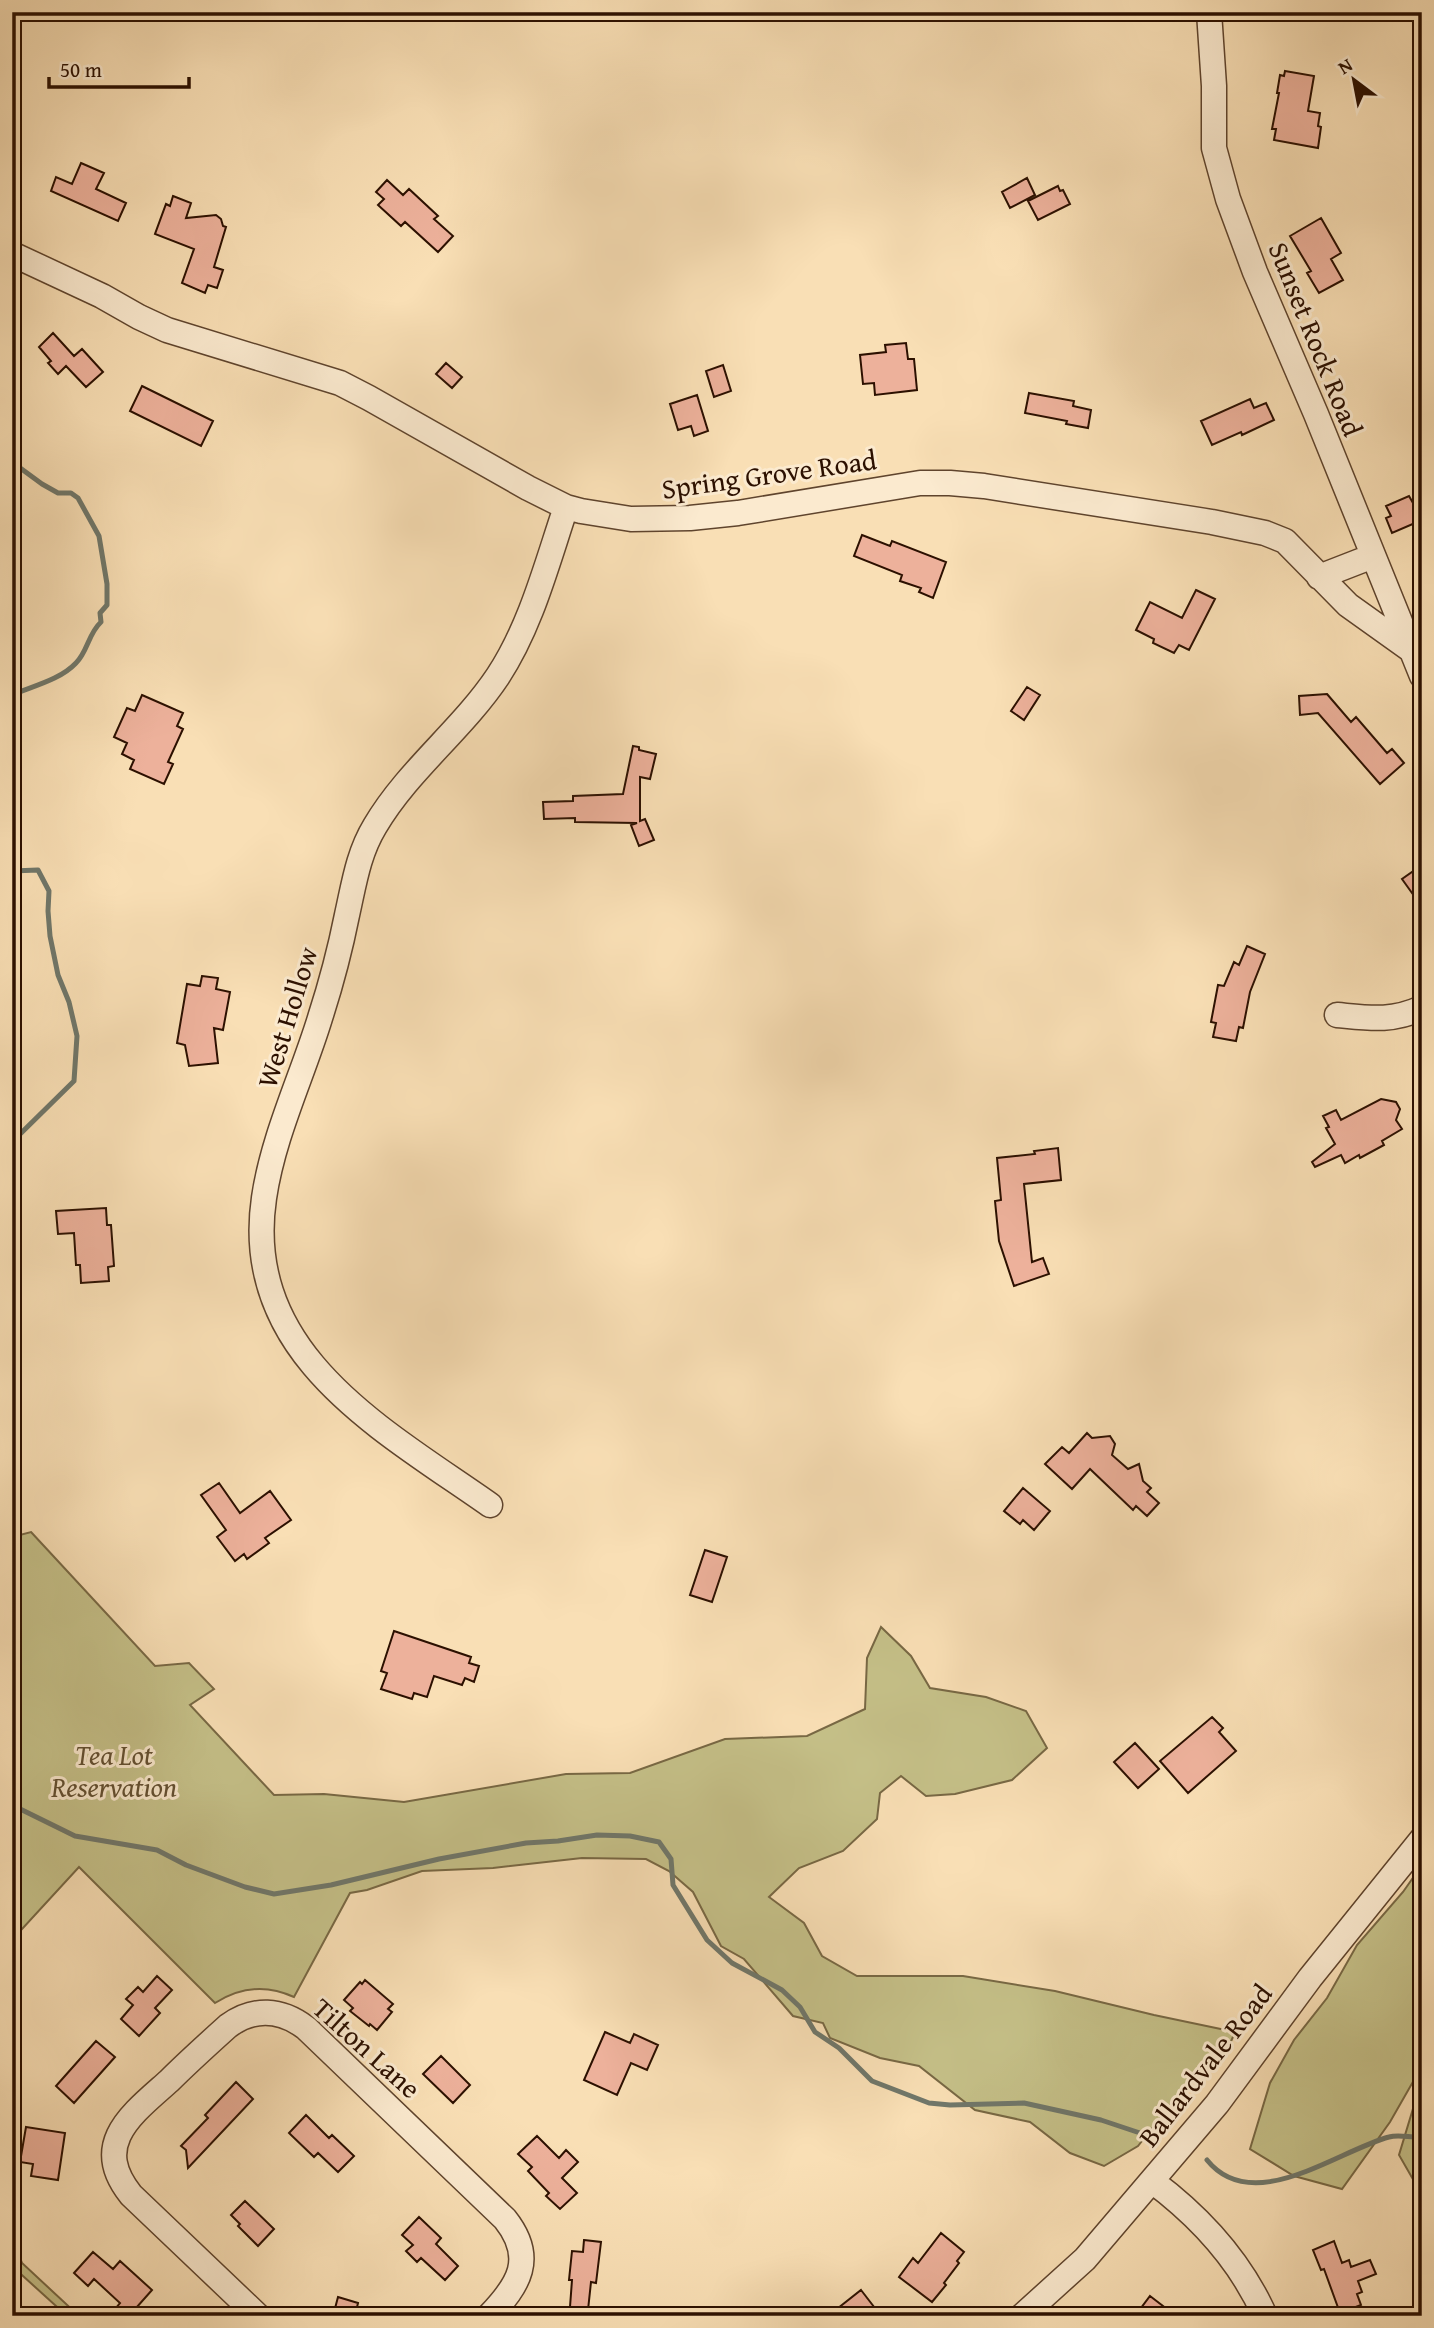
<svg xmlns="http://www.w3.org/2000/svg" width="1434" height="2328" viewBox="0 0 1434 2328" font-family="'Gentium Book Plus',serif">
	<rect width="100%" height="100%" fill="#f9dfb5"/>
	<filter id="stains"><feTurbulence type="fractalNoise" baseFrequency=".00286" numOctaves="4"/><feColorMatrix values="0 0 0 0 .2 0 0 0 0 .09 0 0 0 0 .02 0 0 0 .5 -.17"/></filter>
	<radialGradient id="worn" r=".72"><stop offset=".6" stop-color="#630" stop-opacity="0"/><stop offset="1" stop-color="#630" stop-opacity=".3"/></radialGradient>
	<path fill="#c5c088" stroke="#786844" stroke-width="2" d="M31,1532L155,1666L189,1663L214,1689L190,1705L274,1795L324,1794L404,1802L566,1774L630,1773L725,1739L807,1736L865,1709L867,1658L881,1627L911,1656L930,1688L986,1697L1026,1711L1047,1748L1012,1780L955,1794L926,1796L901,1776L880,1793L877,1819L843,1851L799,1868L769,1897L804,1923L822,1956L857,1976H963L1055,1991L1154,2015L1235,2032L1227,2051L1195,2074L1138,2146L1104,2166L1070,2153L1030,2122L975,2110L919,2066L880,2058L830,2038L823,2023L793,2016L744,1959L721,1946L693,1892L669,1871L646,1859L582,1858L493,1868L422,1871L367,1890L350,1893L294,1997C266,1984 240,1987 215,2003L79,1867L12,1940V1537Z
		M1422,1865V2066L1390,2122L1342,2189L1294,2176L1250,2149L1270,2083L1294,2040L1327,1998L1357,1945L1403,1892Z
		M1422,2088V2195L1399,2155L1415,2102Z
		M12,2236L22,2263L79,2316H67L12,2266Z"/>
	<g fill="none" stroke-linecap="round" stroke-linejoin="round">
		<path stroke="#70776a" stroke-width="5" d="M12,462L42,484L58,493H71L78,498L99,536L107,584V605L100,613L101,622C88,634 88,651 76,663C60,680 33,686 12,695
			M12,871L38,870L49,891L48,911L50,936L58,975L69,1002L77,1036L74,1081L12,1142
			M12,1805L75,1836L157,1850L186,1865L245,1887L274,1894L331,1885L439,1859L526,1843L558,1841L597,1835L630,1836L659,1842L671,1859L673,1885L707,1940L732,1963L782,1990L800,2007L815,2032L839,2048L872,2081L929,2103L950,2105L1024,2103L1101,2120L1143,2134
			M1207,2160C1253,2217 1337,2151 1389,2137C1399,2134 1411,2138 1422,2137"/>
	</g>
	<path fill="#edb19b" stroke="#2c1000" stroke-width="2" d="M1285,71L1314,76L1308,111L1320,113L1318,126L1321,127L1318,148L1274,140L1276,129H1272L1279,93H1277L1280,75L1284,76Z
		M81,163L104,173L96,189L126,203L118,221L51,191L56,177L72,184Z
		M1027,178L1035,195L1010,208L1002,192Z
		M387,180L403,195L409,189L438,216L434,219L453,236L438,252L405,222L401,226L378,205L384,199L376,192Z
		M1058,186L1060,191L1063,190L1070,204L1038,220L1028,201Z
		M173,196L191,203L186,218L216,215L221,219L223,226L226,227L214,267L223,270L217,288L208,285L205,293L182,283L194,249L155,234L166,204L170,206Z
		M1321,218L1341,253L1331,259L1343,280L1319,293L1307,273L1311,271L1290,236Z
		M53,333L74,356L82,349L103,372L86,387L66,366L58,374L48,363L51,361L39,347Z
		M906,343L908,359H914L917,390L875,395L874,383L863,384L860,355L886,352L885,345Z
		M446,363L462,377L452,388L436,374Z
		M723,365L731,391L714,397L706,371Z
		M142,386L213,421L201,446L130,411Z
		M1029,393L1074,401L1073,406L1091,410L1088,428L1066,424L1067,421L1025,413Z
		M697,395L708,431L694,436L691,426L678,430L670,404Z
		M1250,399L1254,408L1266,403L1274,420L1242,435L1241,432L1212,445L1201,421Z
		M1409,496L1413,503L1422,499V520L1392,533L1386,518L1391,516L1386,506Z
		M862,535L890,546L892,541L946,562L933,598L919,592L921,588L900,581L902,575L854,556Z
		M1196,590L1215,599L1189,650L1179,645L1174,653L1153,643L1154,639L1136,630L1150,602L1182,618Z
		M1027,687L1040,695L1024,720L1011,711Z
		M1327,694L1351,722L1356,717L1387,753L1392,749L1404,763L1380,784L1318,713L1300,715L1299,696Z
		M142,695L183,713L177,726L183,729L168,762L173,764L164,784L130,769L134,760L122,754L127,743L114,737L127,708L135,711Z
		M633,746L639,747V750L656,754L650,779L640,777V821L645,819L654,840L639,846L631,825L637,823L575,822V818L544,819L543,802L573,801V796L623,794Z
		M1422,865V907L1402,879Z
		M1247,946L1265,954L1250,992L1243,1028L1239,1027L1236,1041L1213,1037L1216,1023L1211,1022L1218,985L1224,986L1234,962L1239,965Z
		M202,976L218,978L216,989L230,992L223,1030L214,1028L218,1063L189,1066L185,1045L177,1043L187,984L200,986Z
		M1381,1099L1396,1102L1400,1109L1396,1120L1402,1129L1382,1141L1384,1145L1360,1158L1359,1155L1345,1163L1341,1155L1315,1167L1312,1162L1335,1144L1326,1128L1329,1127L1323,1116L1336,1110L1341,1120Z
		M1058,1148L1061,1180L1024,1184L1032,1262L1043,1258L1049,1274L1014,1286L999,1241L995,1201L1001,1200L997,1158L1035,1154L1034,1151Z
		M106,1208L107,1225H111L114,1266L108,1267L109,1281L81,1283L80,1265H76L74,1233L58,1234L56,1211Z
		M1087,1433L1092,1438L1110,1436L1115,1444L1112,1455L1128,1469L1139,1464L1143,1481L1151,1488L1147,1492L1159,1503L1147,1516L1136,1506L1133,1510L1090,1469L1072,1489L1045,1464L1062,1447L1069,1453Z
		M219,1483L240,1513L270,1491L291,1520L265,1538L269,1543L247,1559L244,1554L235,1561L217,1537L226,1530L201,1495Z
		M1023,1488L1050,1511L1034,1530L1023,1520L1020,1524L1004,1511Z
		M705,1550L727,1557L712,1602L690,1595Z
		M394,1631L471,1657L469,1663L479,1666L474,1682L465,1678L462,1685L434,1676L427,1697L414,1693L412,1699L381,1689L387,1673L381,1671Z
		M1212,1717L1223,1728L1219,1732L1236,1751L1188,1793L1160,1761Z
		M1135,1743L1159,1769L1138,1788L1114,1762Z
		M157,1976L172,1990L155,2008L160,2013L139,2036L121,2019L133,2005L126,1999L138,1987L143,1992Z
		M365,1980L393,2004L388,2009L392,2012L377,2030L370,2024L369,2026L350,2011L353,2008L344,2000L360,1982L362,1984Z
		M605,2032L630,2043L634,2034L658,2045L647,2070L631,2063L617,2095L584,2080Z
		M96,2041L115,2057L74,2103L56,2086Z
		M441,2056L470,2085L453,2103L423,2074Z
		M236,2082L253,2099L188,2168L186,2150L181,2146L208,2118L205,2115Z
		M306,2115L329,2138L332,2135L354,2156L338,2172L318,2153L314,2157L289,2133Z
		M26,2127L65,2133L58,2180L31,2176L33,2164L20,2162Z
		M537,2136L559,2158L566,2150L578,2162L562,2178L577,2193L560,2209L546,2196L549,2193L528,2171L532,2167L518,2154Z
		M245,2201L274,2229L258,2246L238,2226L240,2224L231,2215Z
		M419,2217L441,2238L436,2244L458,2266L445,2280L421,2258L417,2262L406,2251L413,2245L402,2235Z
		M941,2233L964,2252L957,2261L959,2263L944,2283L946,2285L932,2302L899,2277L913,2258L918,2263Z
		M584,2240L601,2242L596,2283L591,2282L588,2310L570,2307L572,2280H569L572,2251L583,2252Z
		M1334,2241L1342,2263L1349,2260L1351,2267L1370,2260L1376,2274L1358,2281L1362,2292L1357,2294L1361,2305L1340,2313L1324,2269L1321,2270L1313,2250Z
		M93,2252L113,2269L120,2261L152,2290L129,2316H125L116,2308L120,2303L94,2279L88,2286L74,2273Z
		M861,2290L881,2316H828Z
		M1150,2296L1176,2316H1135Z
		M338,2297L358,2303L355,2316H333Z"/>
	<g fill="none" stroke-linecap="round" stroke-linejoin="round">
		<defs>
			<path id="minor" d="M1209,12L1214,86V148L1228,199L1255,272L1316,414L1422,676
				M12,254L102,296L139,317L167,330L340,383L369,398L528,488L566,507L581,511L631,519L690,518L738,513L920,483H950L984,486L1212,522L1265,533L1285,541L1348,605L1411,650
				M1319,577L1373,556
				M1337,1015C1369,1018 1391,1022 1422,1008
				M490,1505C382,1429 241,1354 264,1198C273,1136 302,1077 320,1018C331,984 340,950 347,915C354,884 358,854 375,826C408,770 462,730 498,676C531,626 547,563 566,507
				M1152,2181C1199,2216 1241,2262 1265,2316
				M258,2316L131,2195C90,2144 132,2114 169,2081C188,2062 208,2044 228,2026C254,2007 281,2009 306,2028L505,2219C536,2258 519,2285 489,2316
				M1022,2316L1085,2259L1217,2104L1310,1978L1422,1839"/>
		</defs>
		<use href="#minor" stroke="#5f442d" stroke-width="27"/>
		<use href="#minor" stroke="#fbeacf" stroke-width="24"/>
	</g>
	<g text-anchor="middle" stroke-width="6" stroke-linejoin="round" paint-order="stroke">
		<g font-size="28" fill="#2c1000" stroke="#fbeacf">
			<text transform="translate(1316 339) rotate(68)" y="10">Sunset Rock Road</text>
			<text transform="translate(769 474) rotate(-8)" y="10">Spring Grove Road</text>
			<text transform="translate(287 1017) rotate(-73)" y="10">West Hollow</text>
			<text transform="translate(367 2048) rotate(42)" y="10">Tilton Lane</text>
			<text transform="translate(1205 2065) rotate(-52)" y="10">Ballardvale Road</text>
		</g>
		<g font-size="28" font-style="italic" fill="#624e30" stroke="#fbeacf">
			<text x="114" y="1765">Tea Lot<tspan x="114" dy="32">Reservation</tspan></text>
		</g>
	</g>
	<rect width="1434" height="2328" fill="none" stroke="#f9dfb5" stroke-width="42"/>
	<rect x="14" y="14" width="1406" height="2300" fill="none" stroke="#2c1000" stroke-width="3.5"/>
	<rect x="21" y="21" width="1392" height="2286" fill="none" stroke="#2c1000" stroke-width="2"/>
	<g transform="translate(1354 80) rotate(328)" stroke="#fbeacf" stroke-width="5" paint-order="stroke">
	<path d="M0-5L12 26L0 18L-12 26Z" fill="#2c1000"/>
	<text y="-10" font-size="19" font-weight="bold" text-anchor="middle" fill="#2c1000">N</text>
	</g>
	<path d="M49 77v10h140v-10" fill="none" stroke="#2c1000" stroke-width="3.5"/>
	<text x="60" y="77" font-size="21" fill="#2c1000" stroke="#fbeacf" stroke-width="5" paint-order="stroke">50 m</text>
	<rect width="100%" height="100%" filter="url(#stains)"/>
	<rect width="100%" height="100%" fill="url(#worn)"/>
</svg>
